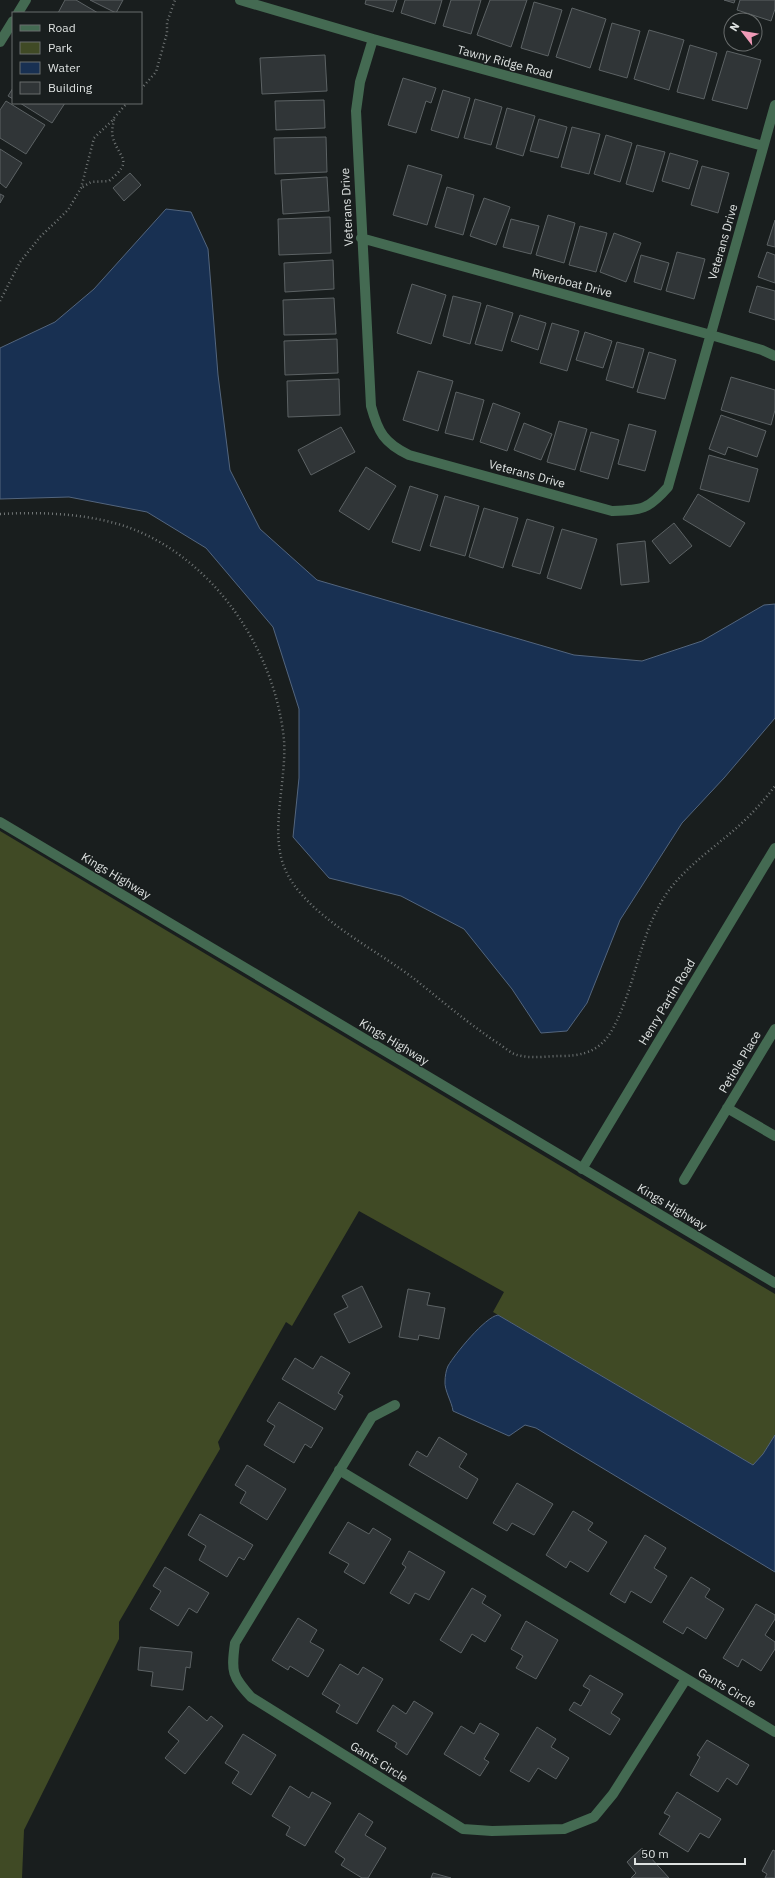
<svg xmlns="http://www.w3.org/2000/svg" width="775" height="1878" viewBox="0 0 775 1878" font-family="'IBM Plex Sans',sans-serif">
	<rect width="100%" height="100%" fill="#191e1e"/>
	<path fill="#404a25" d="M0,831L775,1294V1435L763,1454L753,1465L493,1312L504,1292L359,1211L292,1326L286,1322L218,1442L220,1449L119,1622V1639L24,1830L22,1878H0Z"/>
	<path fill="#183052" stroke="#53657d" d="M166,209L191,212L208,249L218,375L230,470L260,529L317,580L574,655L642,661L702,641L764,605L775,604V718L724,778L682,823L620,920L587,1003L567,1031L541,1033L512,989L464,929L401,896L329,878L293,837L299,778V709L273,627L206,548L147,512L69,497L0,499V348L55,322L94,289Z
		M498,1315L753,1465L763,1454L775,1435V1572L536,1428L525,1425L509,1436L453,1411C452,1402 444,1390 445,1381C445,1377 446,1370 448,1366C455,1354 485,1317 498,1315Z"/>
	<path fill="#303537" stroke="#5c6264" d="M65,0H76L98,13H58Z
		M90,0H123L116,13Z
		M366,0H397L393,12L365,4Z
		M405,0H442L435,24L401,13Z
		M451,0H481L471,34L443,26Z
		M490,0H527L511,47L477,35Z
		M724,0H735L734,3Z
		M740,0H775V9L771,21L737,10Z
		M534,2L562,10L548,56L521,48Z
		M572,8L606,19L590,68L556,57Z
		M612,23L640,31L627,78L599,70Z
		M649,30L684,40L669,90L634,79Z
		M690,45L717,53L704,99L677,92Z
		M727,51L761,60L747,109L712,100Z
		M325,55L327,91L262,94L260,58Z
		M403,78L436,88L431,103L426,101L416,133L388,125Z
		M13,88V99L8,96Z
		M443,90L470,98L458,138L431,130Z
		M475,99L502,107L491,145L464,138Z
		M324,100L325,128L276,130L275,101Z
		M6,101L45,125L26,154L0,138V110Z
		M20,103H65L52,123Z
		M507,108L535,116L523,156L496,148Z
		M539,119L567,127L558,158L530,151Z
		M572,127L600,134L589,174L561,167Z
		M606,135L632,143L620,182L594,174Z
		M326,137L327,172L275,174L274,138Z
		M637,145L665,152L653,192L626,184Z
		M0,149L22,163L6,188L0,183Z
		M670,153L698,161L689,189L662,181Z
		M408,165L442,175L427,225L393,215Z
		M702,166L729,173L718,213L691,205Z
		M130,173L141,185L124,201L113,188Z
		M327,177L329,211L283,214L281,180Z
		M447,187L474,195L463,235L435,227Z
		M0,194L4,196L0,203Z
		M484,198L510,207L496,245L470,236Z
		M548,215L575,223L564,263L536,255Z
		M330,217L331,253L279,255L278,219Z
		M511,219L539,226L531,254L503,247Z
		M775,220V247L767,245Z
		M580,226L607,233L596,272L569,265Z
		M614,233L641,243L626,282L600,272Z
		M677,252L705,259L694,299L666,291Z
		M767,252L775,255V283L758,277Z
		M641,255L669,263L661,290L634,282Z
		M333,260L334,289L285,292L284,263Z
		M412,284L446,295L431,344L397,333Z
		M757,286L775,291V320L749,312Z
		M453,296L481,303L470,344L443,336Z
		M334,298L336,334L284,335L283,300Z
		M487,305L513,313L502,351L475,344Z
		M520,315L546,323L538,350L511,341Z
		M552,323L579,331L567,371L540,363Z
		M585,332L612,341L603,368L576,360Z
		M337,339L338,373L285,375L284,341Z
		M617,342L644,349L633,388L606,380Z
		M649,352L676,360L665,399L637,392Z
		M418,371L453,381L438,431L403,420Z
		M731,377L775,390V410L771,425L721,410Z
		M339,379L340,415L288,417L287,381Z
		M456,392L484,400L473,440L445,433Z
		M493,403L520,413L507,451L480,442Z
		M721,415L766,431L757,457L728,447L725,455L709,449Z
		M559,421L587,429L575,470L547,462Z
		M524,423L552,434L541,460L514,450Z
		M629,424L656,431L645,471L618,464Z
		M341,427L355,452L311,475L298,450Z
		M591,432L619,440L608,479L580,471Z
		M709,455L758,469L749,502L700,489Z
		M366,467L396,486L369,530L339,511Z
		M410,486L438,495L420,551L392,542Z
		M698,494L745,523L730,547L683,519Z
		M445,496L479,506L465,556L430,546Z
		M484,508L518,518L503,568L469,557Z
		M527,519L554,527L540,574L512,566Z
		M674,523L692,546L670,564L652,541Z
		M562,529L597,539L581,589L547,578Z
		M645,541L649,582L621,585L617,544Z
		M362,1286L382,1327L349,1343L334,1314L348,1307L342,1296Z
		M408,1289L430,1293L427,1305L445,1308L439,1339L419,1335L418,1340L399,1337Z
		M321,1356L350,1373L338,1393L343,1396L335,1410L282,1379L295,1358L313,1369Z
		M279,1402L323,1428L311,1448L305,1444L294,1463L264,1445L275,1426L267,1421Z
		M439,1437L467,1454L459,1467L478,1479L467,1499L409,1465L417,1451L427,1457Z
		M247,1465L286,1489L267,1520L240,1503L246,1492L235,1485Z
		M517,1483L553,1504L534,1535L512,1523L507,1531L493,1523Z
		M573,1511L593,1523L588,1530L607,1542L588,1572L570,1561L566,1568L546,1555Z
		M200,1514L253,1545L244,1560L239,1557L227,1577L199,1560L206,1546L188,1535Z
		M348,1522L369,1534L373,1528L391,1539L364,1584L344,1572L349,1564L329,1553Z
		M645,1535L666,1548L654,1568L667,1576L651,1603L631,1591L625,1603L610,1594Z
		M409,1551L445,1572L429,1600L415,1593L409,1604L390,1593L406,1567L402,1564Z
		M165,1567L209,1593L197,1613L189,1608L178,1626L150,1609L161,1591L153,1586Z
		M691,1577L710,1589L705,1597L724,1609L706,1639L687,1627L683,1634L663,1622Z
		M472,1588L486,1596L482,1603L501,1615L485,1642L472,1634L461,1653L440,1640Z
		M756,1604L775,1615V1619L765,1635L775,1642V1649L761,1671L742,1659L738,1667L723,1658Z
		M298,1618L317,1630L310,1642L324,1650L308,1677L290,1666L288,1670L272,1660Z
		M526,1621L558,1640L536,1679L516,1668L523,1656L511,1649Z
		M140,1647L192,1652L190,1668L186,1667L183,1690L151,1686L153,1672L138,1670Z
		M340,1664L358,1675L363,1667L383,1679L357,1724L336,1712L340,1705L322,1694Z
		M590,1675L623,1694L611,1713L620,1719L610,1735L569,1710L574,1702L581,1706L590,1690L583,1686Z
		M414,1701L433,1713L407,1755L395,1747L397,1743L377,1731L393,1705L406,1714Z
		M189,1706L207,1721L211,1716L223,1726L185,1774L165,1758L179,1741L168,1732Z
		M480,1723L499,1734L484,1759L489,1762L480,1776L444,1754L461,1726L474,1734Z
		M537,1727L556,1739L551,1747L569,1758L556,1779L538,1768L529,1782L510,1771Z
		M243,1734L276,1755L251,1795L232,1783L239,1772L225,1763Z
		M707,1740L749,1765L737,1785L727,1778L718,1792L690,1775L700,1757L697,1755Z
		M290,1786L309,1798L312,1792L331,1803L305,1846L286,1835L290,1827L272,1816Z
		M677,1792L721,1819L709,1838L700,1833L688,1852L659,1834L670,1816L664,1813Z
		M359,1813L373,1822L365,1835L386,1848L368,1878H362L341,1865L345,1859L335,1852Z
		M642,1848L669,1878H631L636,1873L627,1862Z
		M773,1850L775,1851V1878H765L767,1874L762,1871Z
		M433,1873L451,1878H431Z"/>
	<g fill="none" stroke-linecap="round" stroke-linejoin="round">
		<path stroke="#717676" stroke-width="2.5" stroke-dasharray="1 3" stroke-linecap="butt" d="M141,89L156,72L167,33V22L175,0
			M114,118L127,103
			M0,301L20,262L40,237L68,210L81,188L94,138L114,119C113,126 111,131 113,138C120,160 134,160 109,181L91,182L81,188
			M0,514C39,512 80,513 118,524C209,551 275,647 284,740C287,780 269,833 285,869C305,916 378,950 417,981C443,1002 468,1023 496,1042C503,1046 510,1053 517,1055C531,1059 547,1056 561,1056C599,1056 610,1040 623,1006C636,974 642,937 659,906C676,874 706,854 733,831C748,818 763,802 775,786"/>
		<path stroke="#446a52" stroke-width="10" d="M240,0L373,39L763,146
			M18,13L26,0
			M373,39L360,82L356,111L371,406C378,432 384,443 409,455L612,511C642,510 648,510 668,487L775,105
			M0,42L13,21
			M361,238L711,335L762,350L775,356
			M727,1108L775,1136
			M582,1169L775,848
			M684,1180L775,1029
			M395,1405L372,1417L235,1643C231,1672 232,1676 251,1697L463,1829L492,1831L564,1829L594,1817L613,1794L686,1679
			M339,1470L775,1732"/>
		<path stroke="#446a52" stroke-width="10" d="M0,822L775,1283"/>
	</g>
	<g text-anchor="middle" stroke-width="3" stroke-linejoin="round" paint-order="stroke">
		<g font-size="12" fill="#dee2e1" stroke="#191e1e">
			<text transform="translate(505 62) rotate(15)" y="4">Tawny Ridge Road</text>
			<text transform="translate(347 207) rotate(-93)" y="4">Veterans Drive</text>
			<text transform="translate(723 242) rotate(-74)" y="4">Veterans Drive</text>
			<text transform="translate(572 283) rotate(15)" y="4">Riverboat Drive</text>
			<text transform="translate(527 474) rotate(15)" y="4">Veterans Drive</text>
			<text transform="translate(116 876) rotate(31)" y="4">Kings Highway</text>
			<text transform="translate(667 1002) rotate(-59)" y="4">Henry Partin Road</text>
			<text transform="translate(394 1042) rotate(31)" y="4">Kings Highway</text>
			<text transform="translate(740 1062) rotate(-59)" y="4">Petiole Place</text>
			<text transform="translate(672 1207) rotate(31)" y="4">Kings Highway</text>
			<text transform="translate(727 1688) rotate(31)" y="4">Gants Circle</text>
			<text transform="translate(379 1762) rotate(32)" y="4">Gants Circle</text>
		</g>
	</g>
	<rect x="12" y="12" width="130" height="92" fill="#191e1e" stroke="#686c6c"/>
	<rect x="20" y="25" width="20" height="6" fill="#446a52" stroke="#686c6c"/>
	<text x="48" y="32" font-size="12" fill="#dee2e1">Road</text>
	<rect x="20" y="42" width="20" height="12" fill="#404a25" stroke="#686c6c"/>
	<text x="48" y="52" font-size="12" fill="#dee2e1">Park</text>
	<rect x="20" y="62" width="20" height="12" fill="#183052" stroke="#686c6c"/>
	<text x="48" y="72" font-size="12" fill="#dee2e1">Water</text>
	<rect x="20" y="82" width="20" height="12" fill="#303537" stroke="#686c6c"/>
	<text x="48" y="92" font-size="12" fill="#dee2e1">Building</text>
	<g transform="translate(743 32) rotate(301)"><circle r="19" fill="#191e1e" stroke="#686c6c"/>
	<path d="M0-3L7 15L0 10L-7 15Z" fill="#f09ab7"/>
	<text y="-6" font-size="11" font-weight="bold" text-anchor="middle" fill="#dee2e1">N</text>
	</g>
	<path d="M635 1858v6h110v-6" fill="none" stroke="#dee2e1" stroke-width="2"/>
	<text x="641" y="1858" font-size="12" fill="#dee2e1" stroke="#191e1e" stroke-width="3" paint-order="stroke">50 m</text>
</svg>
